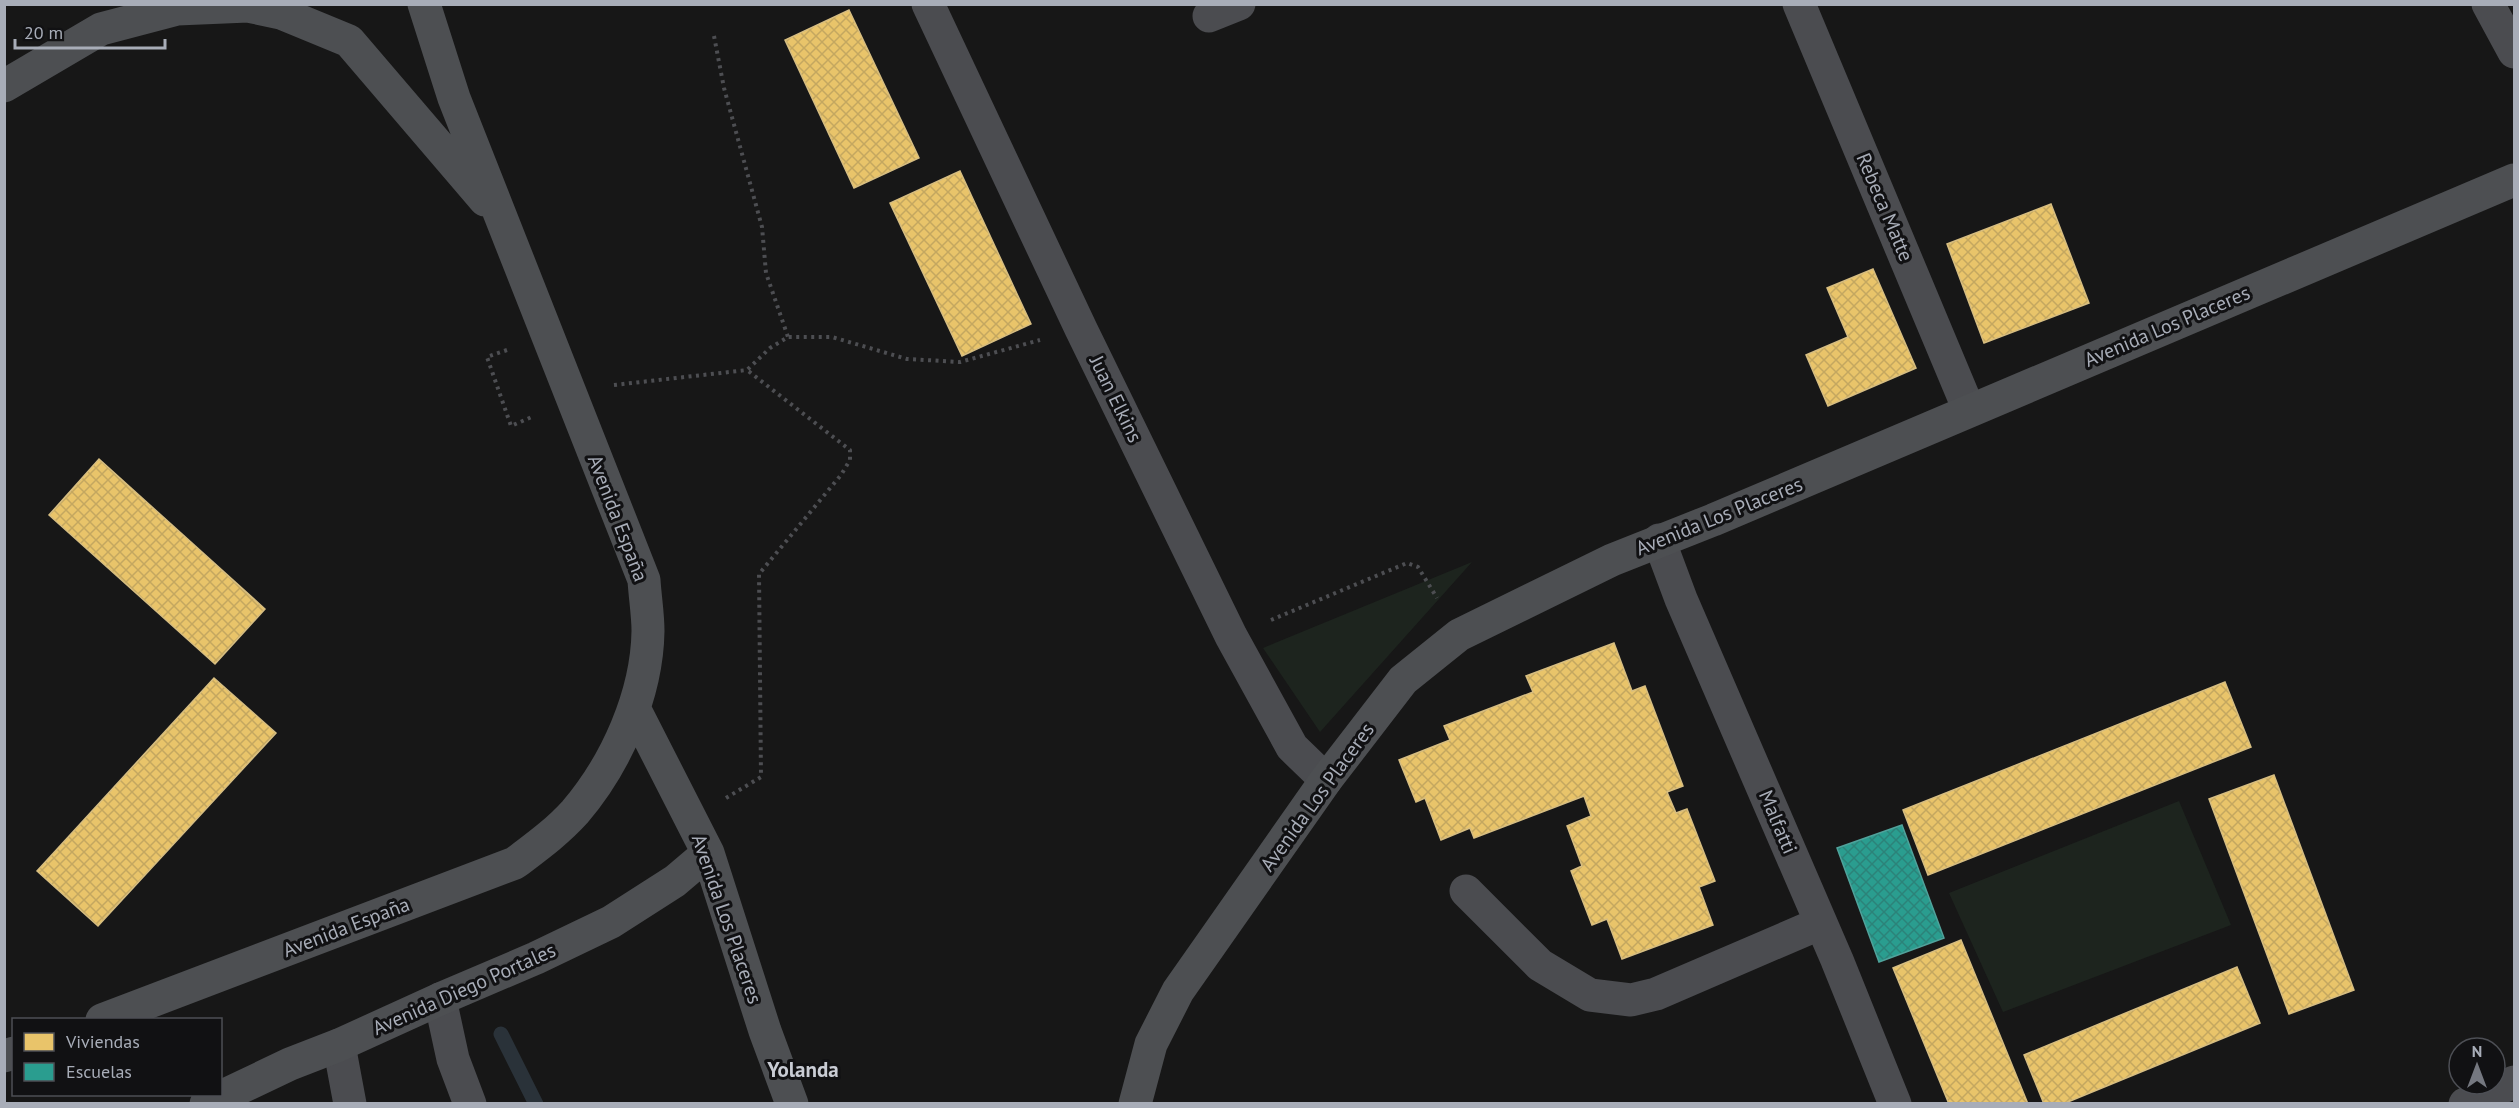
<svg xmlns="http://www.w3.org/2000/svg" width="2519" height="1108" viewBox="0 0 2519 1108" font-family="'PT Sans',sans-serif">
	<defs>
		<pattern id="homes-cross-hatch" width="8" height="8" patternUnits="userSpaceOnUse" patternTransform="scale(1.5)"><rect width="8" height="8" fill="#e9c46a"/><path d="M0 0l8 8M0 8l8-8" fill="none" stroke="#c4a760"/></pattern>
		<pattern id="schools-cross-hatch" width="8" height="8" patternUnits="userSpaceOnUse" patternTransform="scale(1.5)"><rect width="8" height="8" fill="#2a9d8f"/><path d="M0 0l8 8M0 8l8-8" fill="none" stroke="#2c8379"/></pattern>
	</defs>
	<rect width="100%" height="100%" fill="#171717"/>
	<path fill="#1d241e" d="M1472,562L1320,732L1263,648Z
		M2179,801L2231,925L2003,1012L1949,893Z"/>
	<path fill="url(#homes-cross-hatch)" stroke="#d6bd81" stroke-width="1.5" d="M849,10L919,158L854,188L785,40Z
		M960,171L1031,324L962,356L890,203Z
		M2051,204L2089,303L1984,343L1947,244Z
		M1873,269L1916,368L1828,406L1806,355L1848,337L1827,288Z
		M99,459L265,609L215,664L49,515Z
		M1614,643L1632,691L1645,686L1683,786L1667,792L1676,813L1687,809L1715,881L1699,887L1713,925L1622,959L1607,919L1592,925L1571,871L1582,866L1567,826L1591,816L1584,796L1474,838L1470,828L1441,840L1425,798L1416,802L1399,760L1450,740L1444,726L1533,692L1526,676Z
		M214,678L276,733L98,926L37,871Z
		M2225,682L2251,747L1928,875L1903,810Z
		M2274,775L2354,990L2289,1014L2209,799Z
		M1961,940L2028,1104H1949L1893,968Z
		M2237,967L2260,1023L2063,1104H2044L2024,1055Z"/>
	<path fill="url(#schools-cross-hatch)" stroke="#50a29b" stroke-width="1.5" d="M1902,825L1944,938L1879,962L1837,848Z"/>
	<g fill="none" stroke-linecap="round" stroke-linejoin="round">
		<path stroke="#2a3239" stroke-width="15" d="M501,1034L536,1104"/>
		<path stroke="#4d4e52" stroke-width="4" stroke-dasharray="3 4.5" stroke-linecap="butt" d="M714,36L724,88L762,227L766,273L788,337
			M507,350L487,357L511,426L534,416
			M614,385L747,370L770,348L788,337H832L907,359L960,362L1040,340
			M1271,620L1407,563L1418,567L1437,598
			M726,798L761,777L759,574L841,475L850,460V450L747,370"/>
		<path stroke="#4b4c50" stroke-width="33" d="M928,4L1081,329L1231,636L1292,747L1326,780
			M1799,4L1969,410
			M2488,4L2514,52
			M1209,16L1239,4
			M1659,540L1681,599L1837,960L1895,1104
			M1466,891L1540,965L1590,995L1631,1000L1656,994L1821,923
			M440,999L453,1059L470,1104
			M339,1045L350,1104
			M2465,1104L2514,1082"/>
		<path stroke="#4d4f52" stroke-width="33" d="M4,86L101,29L177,9L248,6L281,13L349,41L485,200
			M634,708L708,853L765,1031L792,1104
			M102,1020L515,863C536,847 557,832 575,812C616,764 647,695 648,631C648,614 645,597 644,580L454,98L424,4
			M4,1056L14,1053
			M206,1104L290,1064L339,1045L440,999L536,958L611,922L675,881L708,853
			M1135,1104L1151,1044L1178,991L1326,780L1403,680L1459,635L1612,560L1713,520L2514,180"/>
	</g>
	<g text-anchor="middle" stroke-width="6" stroke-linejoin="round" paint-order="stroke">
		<g font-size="20" fill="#a8adb8" stroke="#111113">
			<text transform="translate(1885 207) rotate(67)" y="7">Rebeca Matte</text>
			<text transform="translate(2167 326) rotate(-23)" y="7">Avenida Los Placeres</text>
			<text transform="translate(1116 399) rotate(64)" y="7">Juan Elkins</text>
			<text transform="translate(1719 516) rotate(-22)" y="7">Avenida Los Placeres</text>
			<text transform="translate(618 518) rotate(69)" y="7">Avenida España</text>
			<text transform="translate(1317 797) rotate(-54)" y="7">Avenida Los Placeres</text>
			<text transform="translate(1778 822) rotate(67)" y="7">Malfatti</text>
			<text transform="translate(727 919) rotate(71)" y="7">Avenida Los Placeres</text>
			<text transform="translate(346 927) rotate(-21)" y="7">Avenida España</text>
			<text transform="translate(464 989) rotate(-24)" y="7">Avenida Diego Portales</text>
		</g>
		<g font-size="21" font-weight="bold" fill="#c9ccd4" stroke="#111113">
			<text x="803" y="1077">Yolanda</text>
		</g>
	</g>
	<rect width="2519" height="1108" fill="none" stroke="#a8adb8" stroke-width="12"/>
	<rect x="12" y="1018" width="210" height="78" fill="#111113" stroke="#4d4f55" stroke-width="1.5"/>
	<rect x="24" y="1033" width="30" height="18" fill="#e9c46a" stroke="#4d4f55" stroke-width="1.5"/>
	<text x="66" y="1048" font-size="18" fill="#a8adb8">Viviendas</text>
	<rect x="24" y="1063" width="30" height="18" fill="#2a9d8f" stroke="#4d4f55" stroke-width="1.5"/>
	<text x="66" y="1078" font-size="18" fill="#a8adb8">Escuelas</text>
	<g transform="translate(2477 1066)"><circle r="28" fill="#111113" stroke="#4d4f55" stroke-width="1.5"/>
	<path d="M0-4.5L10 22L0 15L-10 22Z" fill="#757880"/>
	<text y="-9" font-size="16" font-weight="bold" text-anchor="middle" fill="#a8adb8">N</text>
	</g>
	<path d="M15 39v9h150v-9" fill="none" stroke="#a8adb8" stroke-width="3"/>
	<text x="24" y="39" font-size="18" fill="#a8adb8" stroke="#111113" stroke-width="4.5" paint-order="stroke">20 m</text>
</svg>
